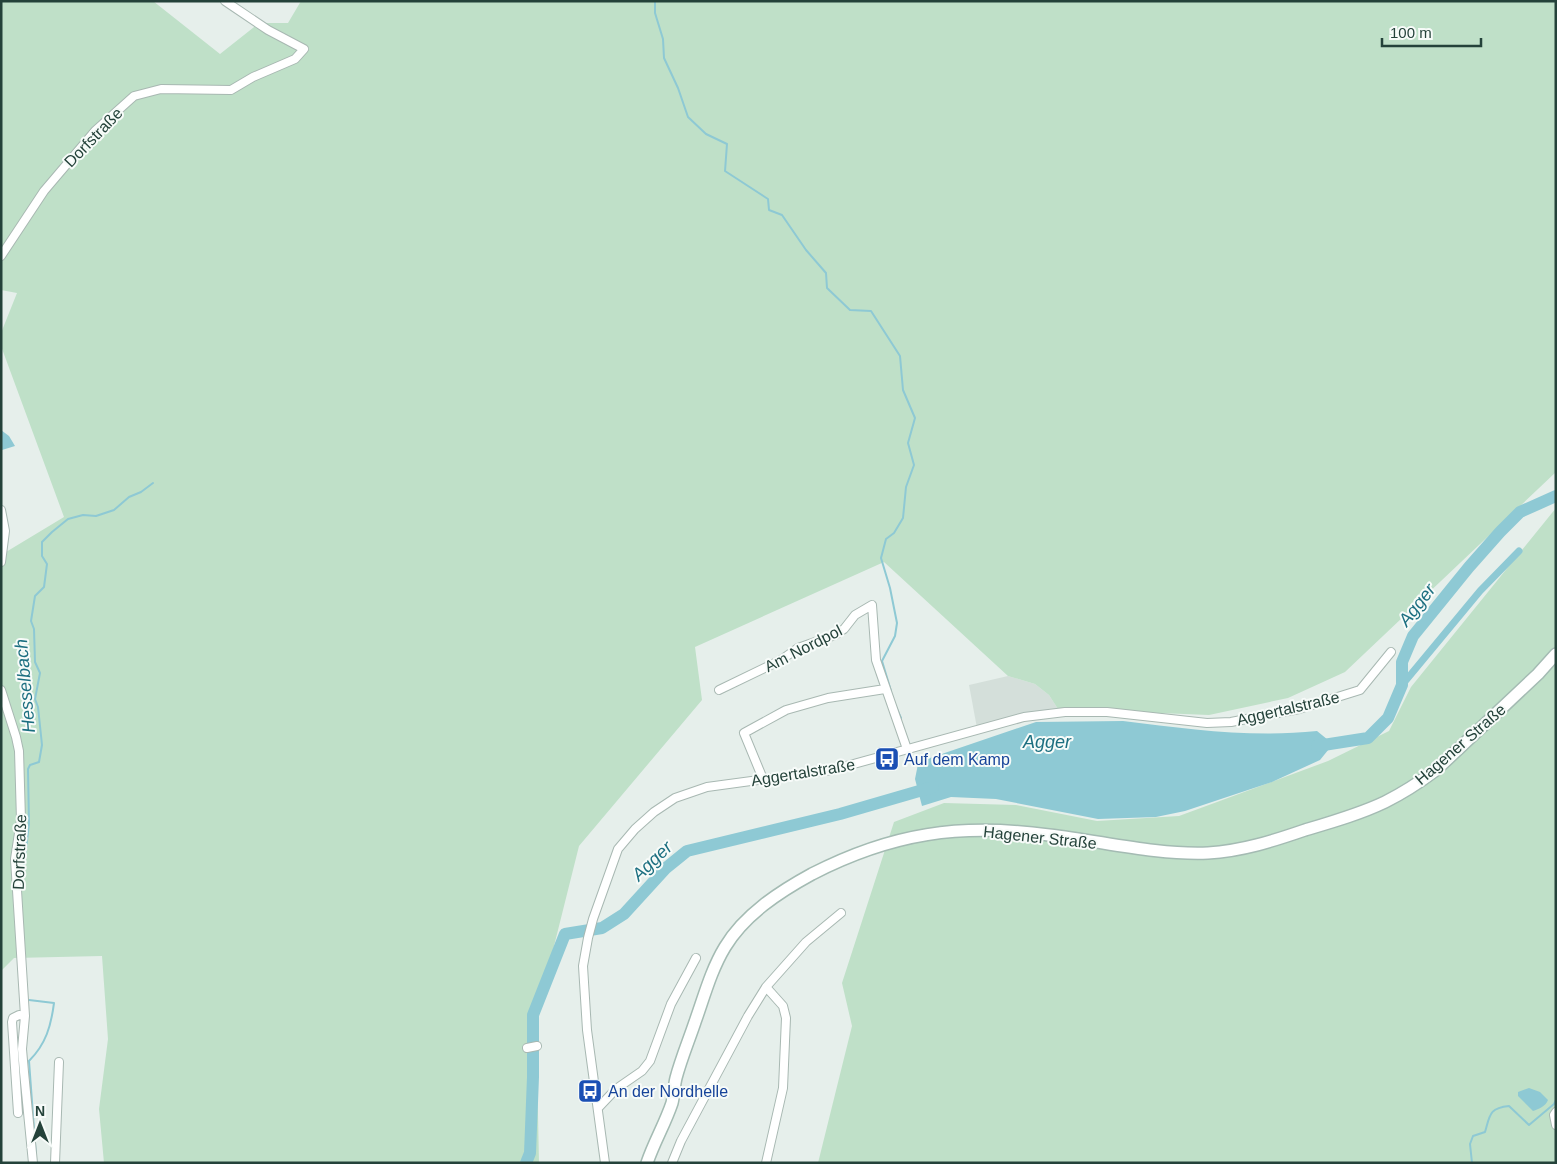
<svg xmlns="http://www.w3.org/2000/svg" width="1557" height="1164" viewBox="0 0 1557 1164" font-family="Arial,sans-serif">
	<rect width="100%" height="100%" fill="#e6efeb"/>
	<path fill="#d4dfda" d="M1008,676L1035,684L1049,695L1058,709L977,728L969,685Z"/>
	<path fill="#bfe0c8" d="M1,1H153L220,54L259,23H288L301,1H1556V472L1345,672L1288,698L1209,715L1058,709L1049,695L1035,684L1008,676L884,562L695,647L702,700L579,846L536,1018L539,1163H104L99,1109L108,1039L102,956L14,958L1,971V555L64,517L1,346V333L17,293L1,290Z
		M1556,508V1163H818L852,1026L842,983L894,822L944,803L1016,805L1097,821L1179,816L1328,761L1389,731L1411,687Z"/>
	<path fill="#8ec9d4" d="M1,430L9,436L15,446L2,450Z
		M1123,721C1188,729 1252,738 1317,731L1333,744L1320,760L1272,782L1185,811L1156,817L1098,819L996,799L951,797L922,806L915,779L918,764L927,759L1036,722Z
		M1529,1088L1540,1092L1548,1100C1546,1106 1539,1109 1533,1111L1518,1096V1092Z"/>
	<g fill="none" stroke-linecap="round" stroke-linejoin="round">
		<path stroke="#8ec9d4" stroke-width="2" d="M655,1V13L663,39L664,58L678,88L688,117L706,134L727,144L725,171L768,199L769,210L782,215L806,250L826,273L827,288L850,310L871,311L900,356L903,390L915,418L908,443L914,465L906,487L903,518L894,533L886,539L881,558L890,588L897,623L895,636L882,661L891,691
			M896,707L901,718
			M24,865L29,824L28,769L30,765L39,762L42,745L38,707L35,699L40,673L35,662L34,629L31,621L35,596L44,587L47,564L42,556V542L52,532L68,519L83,515L96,516L114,510L129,497L141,492L153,483
			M29,1000L54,1003C51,1026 46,1044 29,1061L36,1156
			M1472,1163L1470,1144L1473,1136L1485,1132C1490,1115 1489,1108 1509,1106L1529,1125L1554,1104L1556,1100"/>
		<path stroke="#8ec9d4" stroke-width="7" d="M1402,685L1480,591L1519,551"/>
		<path stroke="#8ec9d4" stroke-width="12" d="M1317,746L1368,738L1388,718L1402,685V662L1413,636L1469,567L1500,532L1520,512L1556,496
			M526,1163L530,1153L533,1077V1015L565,934L602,928L624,914L666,868L687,851L840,814L933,787"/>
		<defs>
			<path id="street" d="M1,256L44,191L95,131L134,96L161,89L231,90L253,77L295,59L304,49L268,30L225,1
				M1,510L5,531L1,562
				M1,690L16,737L19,751L21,820L15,859L25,1016L22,1049L24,1072L33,1163
				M719,690L781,660L798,648L835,635L844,629L855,615L872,605L876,660L907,749
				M763,779L744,733L786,710L828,698L885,689
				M527,1048L537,1046
				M598,1108L616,1089L642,1071L650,1061L671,1004L696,958
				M1556,1112L1554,1115L1556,1125
				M18,1113L12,1022L13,1018L19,1015L25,1016
				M55,1163L59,1062
				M605,1163L587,1030L583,966L588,938L593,919L618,849L635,829L654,812L675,798L707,787L832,770L1024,717L1065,712H1107L1207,723L1231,722L1299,709L1360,690L1391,652
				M672,1163L681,1141L748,1016L766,987L806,942L841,913
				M766,1163L783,1088L786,1018L783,1006L766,987"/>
			<path id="secondary" d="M647,1163C654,1142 665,1124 672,1103C674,1095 674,1086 676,1078C681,1059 689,1040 695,1022C704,997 711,970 725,947C744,915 779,892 812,874C892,833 960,823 1049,835C1102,841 1154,855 1208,853C1242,851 1273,841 1305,830C1332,822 1360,814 1385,802C1403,793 1420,782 1436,770L1538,674L1556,654"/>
		</defs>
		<use href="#street" stroke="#a8b8b2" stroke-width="10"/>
		<use href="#secondary" stroke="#a4bbb3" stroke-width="14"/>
		<use href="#street" stroke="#fff" stroke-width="8"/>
		<use href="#secondary" stroke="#fff" stroke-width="11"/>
	</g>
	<defs>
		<symbol id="bus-square" viewBox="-11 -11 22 22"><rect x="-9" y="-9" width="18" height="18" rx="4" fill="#1a4fb4" stroke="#f7fbf9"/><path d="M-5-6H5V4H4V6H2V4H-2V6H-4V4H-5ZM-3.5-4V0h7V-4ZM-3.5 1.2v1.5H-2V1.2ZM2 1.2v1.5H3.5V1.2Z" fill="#fff"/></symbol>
	</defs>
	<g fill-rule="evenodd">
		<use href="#bus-square" x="873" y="745" width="28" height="28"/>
		<use href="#bus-square" x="576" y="1077" width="28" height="28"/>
	</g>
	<g text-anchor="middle" stroke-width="4" stroke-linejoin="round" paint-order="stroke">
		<g font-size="16" fill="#24423a" stroke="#f7fbf9">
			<text transform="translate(93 137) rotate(-46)" y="6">Dorfstraße</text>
			<text transform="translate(803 648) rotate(-27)" y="6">Am Nordpol</text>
			<text transform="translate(1288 708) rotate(-13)" y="6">Aggertalstraße</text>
			<text transform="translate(1460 744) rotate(-41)" y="6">Hagener Straße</text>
			<text transform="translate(803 772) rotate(-9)" y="6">Aggertalstraße</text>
			<text transform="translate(1040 837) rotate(6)" y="6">Hagener Straße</text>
			<text transform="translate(19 852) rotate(-88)" y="6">Dorfstraße</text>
		</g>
		<g font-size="16" fill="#164399" stroke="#f7fbf9" text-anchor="start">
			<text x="904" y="765">Auf dem Kamp</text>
			<text x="608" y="1097">An der Nordhelle</text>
		</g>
		<g font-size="18" font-style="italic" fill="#1c6f80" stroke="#f7fbf9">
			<text transform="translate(1417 605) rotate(-52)" y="6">Agger</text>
			<text transform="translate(25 686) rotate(-95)" y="6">Hesselbach</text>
			<text x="1047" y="748">Agger</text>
			<text transform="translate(652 861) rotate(-44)" y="6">Agger</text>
		</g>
	</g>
	<rect width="1557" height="1164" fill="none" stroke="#24423a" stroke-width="5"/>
	<g transform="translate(40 1124)" stroke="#f7fbf9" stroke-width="4" paint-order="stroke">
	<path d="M0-4L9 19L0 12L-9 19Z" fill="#24423a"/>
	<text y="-8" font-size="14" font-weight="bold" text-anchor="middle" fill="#24423a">N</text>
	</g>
	<path d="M1382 38v8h99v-8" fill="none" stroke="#24423a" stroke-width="2.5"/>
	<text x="1390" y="38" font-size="15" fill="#24423a" stroke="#f7fbf9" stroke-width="4" paint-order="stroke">100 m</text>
</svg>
